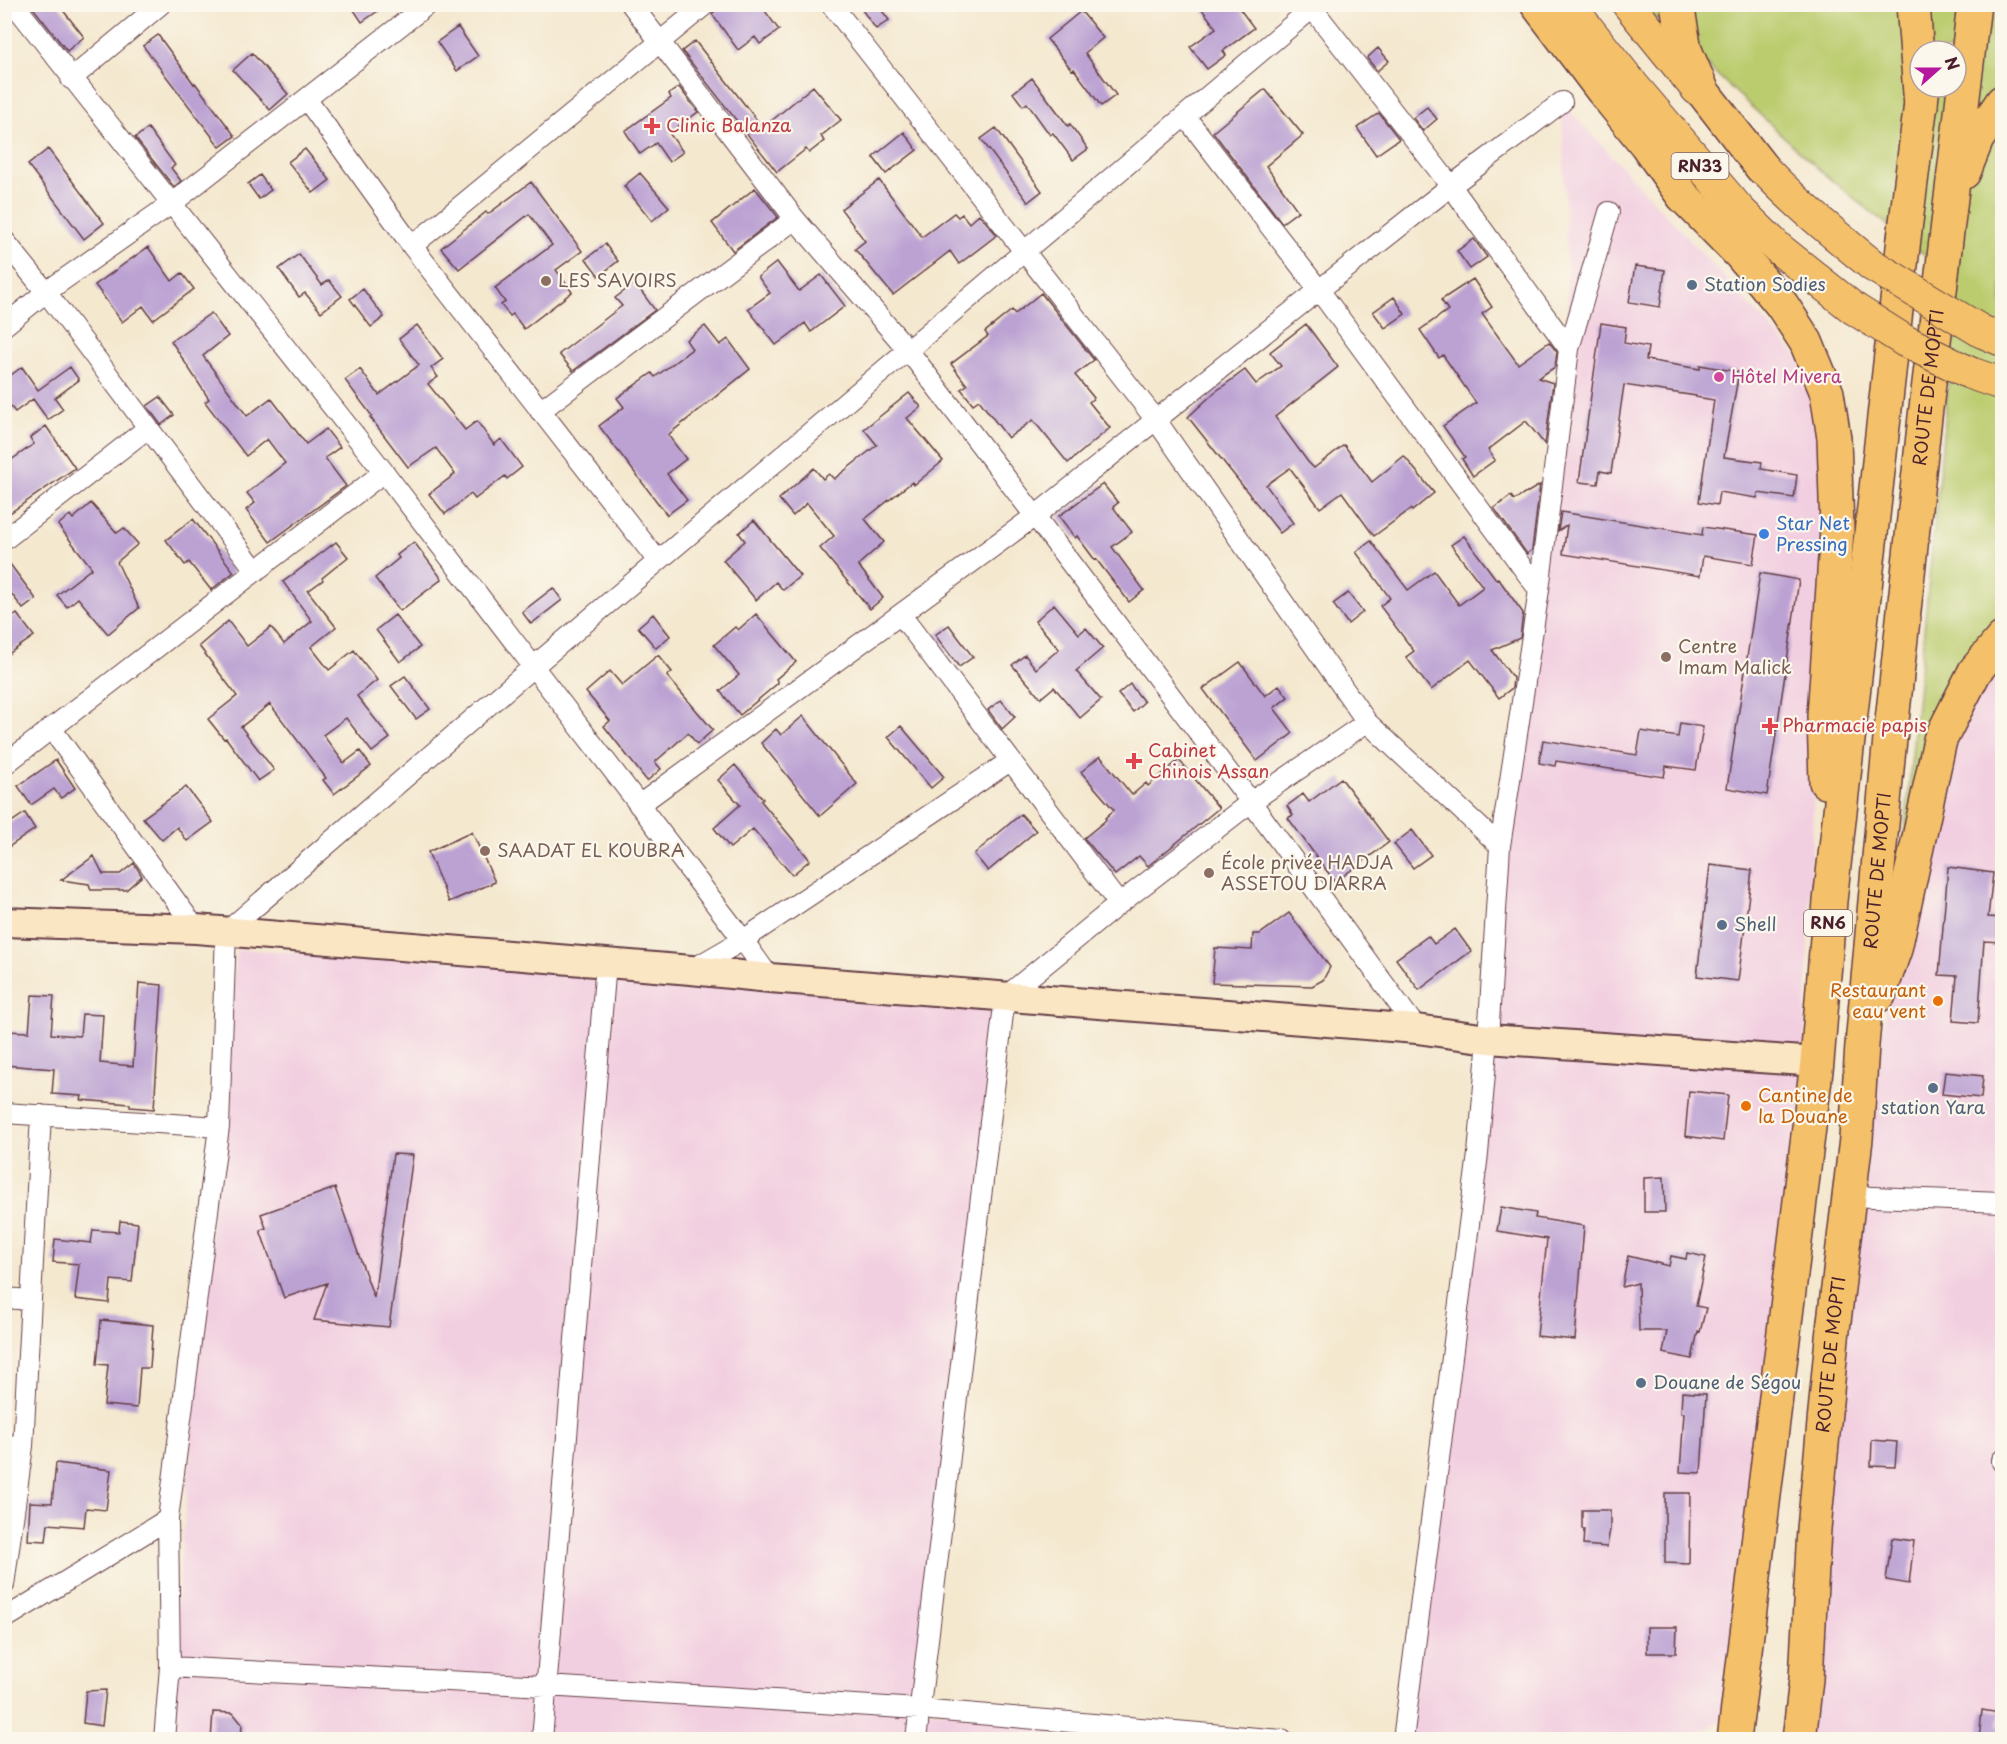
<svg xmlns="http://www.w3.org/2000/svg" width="2007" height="1744" viewBox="0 0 2007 1744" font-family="'Playpen Sans',sans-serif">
	<rect width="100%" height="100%" fill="#fbf7ec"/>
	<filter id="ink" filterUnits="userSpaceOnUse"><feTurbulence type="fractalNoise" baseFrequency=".0167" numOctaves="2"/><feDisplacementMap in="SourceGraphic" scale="12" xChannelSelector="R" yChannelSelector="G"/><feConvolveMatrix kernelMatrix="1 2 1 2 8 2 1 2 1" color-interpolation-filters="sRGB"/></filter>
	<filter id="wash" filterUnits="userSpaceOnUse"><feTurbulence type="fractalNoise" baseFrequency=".008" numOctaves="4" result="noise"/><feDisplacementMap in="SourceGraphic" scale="24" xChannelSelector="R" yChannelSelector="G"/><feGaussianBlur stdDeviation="1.35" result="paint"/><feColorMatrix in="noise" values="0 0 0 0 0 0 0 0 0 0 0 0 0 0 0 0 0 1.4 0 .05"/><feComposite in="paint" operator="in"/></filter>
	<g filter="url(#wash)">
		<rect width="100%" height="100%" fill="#f4e8cf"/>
		<path fill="#f2cfe0" d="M1562,102L1806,366L1829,460L1823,543L1804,1055L1750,1705L1686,1739L1403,1740L1478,1154L1500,846L1569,349Z
			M2002,665V1739L1799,1740L1896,920L1934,757Z
			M237,949L770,978L1005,997L919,1709L1282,1739L164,1740Z"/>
		<path fill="#bbcc6e" stroke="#82764c" stroke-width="1.5" fill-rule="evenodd" d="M1642,5H2002V665L1934,757L1896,920L1958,281L1825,175ZM1920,51H1956V87H1920Z"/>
		<g id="blocks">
			<path fill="#bca2d3" d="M30,4H58L84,37L67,51Z
				M350,4H388L362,22Z
				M718,4H724L729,11L739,4H760L779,30L760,44L755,37L738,50L712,14L717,9Z
				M870,4H877L889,20L876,29L862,10Z
				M1198,4H1236L1254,28L1223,51L1226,55L1207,69L1190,47L1216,28Z
				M1081,11L1103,38L1085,53L1116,95L1101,106L1074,69L1072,70L1047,39Z
				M458,27L478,56L457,71L437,42Z
				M158,35L194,84L195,83L235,136L220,147L143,46Z
				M695,41L763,128L813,86L841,120L821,136L824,141L809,153L806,149L777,172L682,51Z
				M1378,48L1389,61L1377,71L1367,58Z
				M252,53L288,94L270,110L233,70Z
				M1032,78L1068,126L1070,124L1088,149L1073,160L1053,133L1050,135L1027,103L1023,106L1013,93Z
				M679,87L698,112L669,133L683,152L669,162L656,143L640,154L625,131L671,98L669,94Z
				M1265,89L1303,135L1266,166L1298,211L1282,223L1213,132Z
				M1427,107L1437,119L1423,131L1413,118Z
				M1379,113L1399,139L1376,155L1357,128Z
				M148,128L175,165L171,168L181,181L174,187L135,138Z
				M996,128L1042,191L1028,202L981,139Z
				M904,132L917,150L886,174L873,157Z
				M48,149L104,223L84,239L28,165Z
				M305,149L330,180L313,193L288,162Z
				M640,173L669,207L652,221L624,186Z
				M260,175L271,190L259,199L248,184Z
				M879,180L922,237L954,213L958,217L962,214L969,223L979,214L997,235L959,264L950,251L893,295L855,249L865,241L841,209Z
				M531,182L582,251L556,270L572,292L524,329L513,314L510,316L501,305L505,302L495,288L552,245L529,214L459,269L441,248L486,212L488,214Z
				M755,188L778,217L733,251L712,223Z
				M1474,239L1487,257L1470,269L1457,251Z
				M605,244L618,261L599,276L586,259Z
				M148,247L172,281L182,273L194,289L153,320L143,306L122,322L95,285Z
				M299,254L322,285L329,280L342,296L321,312L305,293L299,297L279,269Z
				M777,262L799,291L821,275L845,306L811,332L805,323L776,345L748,309L770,293L758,277Z
				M1635,266L1665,270L1660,307L1629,302Z
				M1473,279L1492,307L1482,314L1518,364L1549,342L1557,352L1555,367L1538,378L1553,383L1545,445L1526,421L1488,450L1495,460L1473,476L1462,459L1465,457L1443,426L1476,403L1443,355L1439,358L1420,330L1448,310L1441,300Z
				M635,283L655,310L573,371L559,354L622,306L615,298Z
				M363,289L384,317L371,327L350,299Z
				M1041,293L1094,360L1075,375L1094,398L1089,402L1110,428L1068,463L1033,420L1008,438L979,400L973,404L961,389L967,385L951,364L988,336L985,332L1012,310L1015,314Z
				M1394,297L1405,314L1385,328L1373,312Z
				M211,313L228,336L203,356L247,416L271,398L306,444L326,429L340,447L325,458L346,486L270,542L246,510L255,503L247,493L285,463L267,439L246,456L205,402L209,399L171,341Z
				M1601,323L1626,327L1624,343L1648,347L1646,360L1700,369V365L1739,372L1724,457L1762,462L1761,469L1797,475L1794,498L1758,493L1757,498L1719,492L1717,505L1699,502L1714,400L1696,397V396L1624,385L1611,473L1600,471L1598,484L1579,482Z
				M1306,324L1338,367L1275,417L1308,462L1314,468L1344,445L1372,482L1404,456L1434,493L1412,511L1411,509L1374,536L1342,492L1320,508L1290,468L1266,485L1293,523L1280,533L1188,417L1215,392L1245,370L1256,384L1281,366L1270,352Z
				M417,325L443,359L431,368L438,377L428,384L465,430L477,421L494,445L501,439L522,467L507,479L505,476L475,499L471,494L445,514L429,494L455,474L436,448L408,467L370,417L372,416L345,380L360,369L379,395L419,365L399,339Z
				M705,326L720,345L728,339L750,369L668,435L686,459L667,474L687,500L667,515L599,426L624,407L617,398L652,373L655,377L692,349L686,340Z
				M22,367L38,390L70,367L79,380L55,398L63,409L48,420L33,399L15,412L4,398V380Z
				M909,393L921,407L907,418L943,461L914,485L912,482L865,519L884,542L858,565L883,598L870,609L820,548L834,536L807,503L793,516L779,499L814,468L823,479L829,474L834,479L877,445L864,429Z
				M160,397L174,415L161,425L147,406Z
				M46,426L75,468L4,517V465L34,444L30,438Z
				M1103,484L1118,503L1113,507L1132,532L1112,547L1144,590L1129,602L1096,559L1095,560L1077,536L1075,538L1059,516Z
				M1540,485L1532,550L1527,554L1494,508L1511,496L1514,500Z
				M91,503L117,533L124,528L138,544L117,562L139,608L108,634L78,598L67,607L57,595L92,568L58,525L70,515L73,519Z
				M1561,512L1702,535L1703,527L1758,535L1753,564L1703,556L1700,576L1563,554L1567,525L1558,531Z
				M193,519L234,572L211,590L189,562L185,565L166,540Z
				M754,520L800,576L783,590L776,582L756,600L723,560L745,541L739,533Z
				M1464,536L1496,579L1498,578L1523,613L1520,638L1492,650L1513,678L1512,688L1499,698L1470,660L1431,690L1406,657L1414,651L1380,606L1390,598L1356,552L1371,541L1408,590L1434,571L1459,605L1483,587L1451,545Z
				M336,542L348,557L322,578L323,580L308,591L336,627L311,647L329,670L354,650L377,680L357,696L390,738L372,752L346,718L323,735L344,763L360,751L371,766L334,794L323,780L326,778L270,704L241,727L274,770L258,781L226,738L224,739L208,719L237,696L199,646L228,621L247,646L271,627L284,644L312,621L283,582Z
				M414,542L442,579L400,611L375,578L399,558L397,555Z
				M4,556L36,599L23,609L4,584Z
				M1760,573L1799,580L1767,795L1727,788Z
				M553,588L562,600L531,624L522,612Z
				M1348,593L1363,612L1348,624L1333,604Z
				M1054,604L1079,634L1086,628L1103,648L1076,671L1101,700L1080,718L1054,687L1041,698L1012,665L1025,655L1036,669L1059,649L1035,621Z
				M17,614L34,636L4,657V623Z
				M653,614L670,636L656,648L638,627Z
				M756,614L796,662L776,679L778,683L740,715L720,691L739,675L714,645L735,627L738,630Z
				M395,615L420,647L400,662L376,630Z
				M949,625L973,657L959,667L935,635Z
				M658,655L672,672L667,676L713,730L697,744L688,733L655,762L661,769L647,781L604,726L610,721L586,692L610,671L622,685Z
				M1240,662L1265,696L1279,685L1288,697L1274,708L1293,733L1257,761L1203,689Z
				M405,676L430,709L416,719L391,686Z
				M1130,684L1144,702L1133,712L1118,694Z
				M1001,700L1015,717L1002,729L988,710Z
				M803,716L857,784L820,816L761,743L776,729L781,735Z
				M1680,723L1703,727L1696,770L1666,766L1664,777L1556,761L1555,766L1539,763L1543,740L1637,755L1641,731L1678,737Z
				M901,726L944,777L931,788L888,737Z
				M1100,756L1132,795L1146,783L1148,786L1179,760L1219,808L1148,866L1139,856L1115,875L1084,838L1106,820L1105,818L1114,810L1081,772Z
				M56,760L75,788L61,798L54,789L31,805L18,786Z
				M735,765L763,799L761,801L810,860L792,875L753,829L730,848L714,828L740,805L718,780Z
				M1341,778L1389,842L1335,882L1288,818L1293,815L1287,806L1303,794L1309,802Z
				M186,787L213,822L187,841L177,827L162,840L143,818Z
				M25,813L35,829L4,850V827Z
				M1021,814L1036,831L988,871L974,854Z
				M1412,830L1431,855L1413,868L1394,844Z
				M472,832L495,882L449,902L428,852Z
				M94,856L103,874H120L134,863L142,876L126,890H91L89,884L61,880Z
				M1710,865L1752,870L1738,981L1697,976Z
				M1948,867L1993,873L1988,917L2002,918V942L1984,941L1978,1023L1953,1021L1957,976L1939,975Z
				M1289,913L1330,967L1323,980L1312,986L1212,983L1215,948L1252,950L1253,934H1260Z
				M1455,929L1471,951L1419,990L1396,959L1428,936L1434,944Z
				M139,983L162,985L154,1109L130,1107V1104L81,1100L82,1096L52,1094L54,1069L4,1065V1031L29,1032L32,995L54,996L51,1034L80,1036L82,1014L103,1015L100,1063L133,1066Z
				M1945,1072L1983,1076L1981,1098L1942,1094Z
				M1689,1091L1728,1095L1723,1141L1685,1136Z
				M393,1154L413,1155L389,1327L314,1320L327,1283L284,1298L260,1230L266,1228L261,1214L335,1188L374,1298Z
				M1664,1177L1665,1212H1644V1178Z
				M1501,1207L1536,1213L1535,1218L1584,1226L1575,1340L1537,1336L1547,1239L1497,1231Z
				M120,1221L138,1223L132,1282L111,1280L109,1303L75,1299L79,1264L53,1262L55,1239L91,1243L93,1230L119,1232Z
				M1687,1253L1706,1257L1696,1306L1706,1308L1700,1332L1698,1331L1692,1359L1663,1353L1667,1331H1639L1638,1283L1622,1287L1628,1256L1669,1266L1671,1256L1686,1259Z
				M101,1320L153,1325L150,1368H140L137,1408L104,1405L108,1365L97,1364Z
				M1682,1392L1706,1394L1701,1473L1680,1472L1684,1413H1681Z
				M1872,1440L1897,1442L1895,1467L1871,1466Z
				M56,1463L111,1470L106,1510L86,1508L84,1527L48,1524L46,1541L28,1540L30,1502L52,1503Z
				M1665,1493H1690L1689,1564L1665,1563Z
				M1582,1510H1610V1529L1607,1547L1583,1545L1584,1529H1582Z
				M1892,1538L1914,1541L1909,1584L1886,1580Z
				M1647,1627H1677L1676,1653H1647Z
				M106,1690L102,1726L83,1723L86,1691Z
				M1982,1710L2000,1713L1998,1725H2002V1740H1979Z
				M213,1712L233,1713L242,1724L241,1740H211Z"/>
		</g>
	</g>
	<g filter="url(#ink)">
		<use href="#blocks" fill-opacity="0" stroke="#643d44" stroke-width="1.5"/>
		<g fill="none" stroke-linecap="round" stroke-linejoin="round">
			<defs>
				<path id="street" d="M14,4L384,472L743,940L770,978
					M631,4L795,219L908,350L1035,516L1251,802L1417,1029
					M831,4L1156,420L1367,722L1500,846
					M1309,4L1451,186L1569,349
					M71,79L161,4
					M307,100L412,246L658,561
					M1185,116L1319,290L1539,590
					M4,240L46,292L256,571
					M412,246L706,4
					M4,326L46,292L171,204L428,4
					M540,411L795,219
					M4,540L148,428
					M901,615L1119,904
					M51,728L196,929
					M4,765L384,472
					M639,805L1035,516L1319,290L1451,186L1562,102
					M691,970L743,940L1010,761
					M4,1113L219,1127
					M1848,1196L2002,1202
					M4,1298L31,1300
					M4,1445L23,1446
					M2002,1462V1460
					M4,1585L23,1446L41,1115
					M4,1619L168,1519
					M170,1667L546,1686L919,1709L1282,1740
					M164,1740L170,1667L168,1519L219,1127L226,932L534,666L1317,4
					M542,1740L606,963
					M916,1740L1005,997L1119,904L1251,802L1367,722
					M1403,1740L1478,1154L1488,1039L1500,846L1539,590L1569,349L1609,212"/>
				<path id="secondary" d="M4,922L196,929L691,970L770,978L1417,1029L1488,1039L1817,1062"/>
				<path id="primary" d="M1568,4L1635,88L1740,211L1778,248L1853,308
					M1628,4L1697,89
					M1745,148C1782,192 1828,229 1872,265
					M1981,331L2002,340
					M1970,373L2002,384"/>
				<g id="highway">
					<path d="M1537,4L1603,91L1646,144L1683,196L1741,255L1782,305L1806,342L1827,393L1834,438L1837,529L1824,716L1826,782"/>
					<path d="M1677,4L1685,50L1703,92L1762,168"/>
					<path d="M1913,4L1921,106"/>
					<path d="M1964,172L1977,139L2002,102"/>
					<path d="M1879,995L1895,949L1940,740L1975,671L2002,639"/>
					<path d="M1734,1740L1817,1062L1830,901L1904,238L1923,87"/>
					<path id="s1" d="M1799,1740L1806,1679L1814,1529L1832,1338L1856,1139L1862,1045L1888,758L1925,417L1974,4"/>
				</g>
			</defs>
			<use href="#street" stroke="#643d44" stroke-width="22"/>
			<use href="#secondary" stroke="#643d44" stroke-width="32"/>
			<use href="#primary" stroke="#643d44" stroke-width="34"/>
			<use href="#highway" stroke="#643d44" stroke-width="36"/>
			<use href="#street" stroke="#fff" stroke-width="20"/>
			<use href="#secondary" stroke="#fbe6c4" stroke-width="28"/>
			<use href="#primary" stroke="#f4c16b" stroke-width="32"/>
			<use href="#highway" stroke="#f4c16b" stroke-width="33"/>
			<defs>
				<path id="primary-bridge" d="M1872,265L1981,331
					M1853,308L1905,341L1970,373"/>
			</defs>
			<use href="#primary-bridge" stroke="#643d44" stroke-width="34" stroke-linecap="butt"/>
			<use href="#primary-bridge" stroke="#f4c16b" stroke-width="32"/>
		</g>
	</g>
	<g fill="#e0444e" stroke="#fbf7ec" stroke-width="2">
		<path d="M649 117h6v6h6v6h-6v6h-6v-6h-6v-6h6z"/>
		<path d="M1767 717h6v6h6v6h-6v6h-6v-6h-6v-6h6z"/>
		<path d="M1131 752h6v6h6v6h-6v6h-6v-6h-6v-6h6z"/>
	</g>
	<g fill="#8d6e63" stroke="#fbf7ec" stroke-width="2">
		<circle cx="546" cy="281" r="6"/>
		<circle cx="1666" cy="657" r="6"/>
		<circle cx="485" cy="851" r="6"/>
		<circle cx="1209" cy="873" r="6"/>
	</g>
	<g fill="#5c6f8a" stroke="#fbf7ec" stroke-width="2">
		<circle cx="1692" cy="285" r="6"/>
		<circle cx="1722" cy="925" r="6"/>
		<circle cx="1933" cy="1088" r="6"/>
		<circle cx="1641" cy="1383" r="6"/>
	</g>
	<circle fill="#d1479c" stroke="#fbf7ec" stroke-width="2" cx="1719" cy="377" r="6"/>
	<circle fill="#3f7fe0" stroke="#fbf7ec" stroke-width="2" cx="1764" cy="534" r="6"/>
	<g fill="#e8710a" stroke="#fbf7ec" stroke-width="2">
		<circle cx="1938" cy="1001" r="6"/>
		<circle cx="1746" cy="1106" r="6"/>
	</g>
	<g text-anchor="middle" stroke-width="4.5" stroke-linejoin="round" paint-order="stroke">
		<g fill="#fbf7ec" stroke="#7f6065" stroke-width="1.5">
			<rect x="1671.5" y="153" width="57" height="26" rx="4.5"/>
			<rect x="1804" y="910" width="48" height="26" rx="4.5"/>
		</g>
		<g font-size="16" font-weight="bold" fill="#4a1f2b">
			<text x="1700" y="172">RN33</text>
			<text x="1828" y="929">RN6</text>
		</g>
		<g font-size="18" fill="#be3a42" stroke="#fbf7ec" text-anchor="start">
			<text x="666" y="132">Clinic Balanza</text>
			<text x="1782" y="732">Pharmacie papis</text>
			<text x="1148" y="757">Cabinet<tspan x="1148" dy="21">Chinois Assan</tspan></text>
		</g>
		<g font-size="18" fill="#785e54" stroke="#fbf7ec" text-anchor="start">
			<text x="558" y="287">LES SAVOIRS</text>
			<text x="1678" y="653">Centre<tspan x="1678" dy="21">Imam Malick</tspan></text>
			<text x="497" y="857">SAADAT EL KOUBRA</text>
			<text x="1221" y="869">École privée HADJA<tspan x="1221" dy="21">ASSETOU DIARRA</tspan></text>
		</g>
		<g font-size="18" fill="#4e5e75" stroke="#fbf7ec" text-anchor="start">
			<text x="1704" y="291">Station Sodies</text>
			<text x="1734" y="931">Shell</text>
			<text x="1933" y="1114" text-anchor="middle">station Yara</text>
			<text x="1653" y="1389">Douane de Ségou</text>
		</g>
		<g font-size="18" fill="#b23c85" stroke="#fbf7ec" text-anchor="start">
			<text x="1731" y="383">Hôtel Mivera</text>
		</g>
		<g font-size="18" fill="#4a1f2b" stroke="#fbf7ec">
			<text dy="6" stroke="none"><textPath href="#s1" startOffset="1359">ROUTE DE MOPTI</textPath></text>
			<text dy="6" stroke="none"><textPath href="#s1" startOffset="873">ROUTE DE MOPTI</textPath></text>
			<text dy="6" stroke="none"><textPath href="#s1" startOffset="387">ROUTE DE MOPTI</textPath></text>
		</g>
		<g font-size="18" fill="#366cbe" stroke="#fbf7ec" text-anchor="start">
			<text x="1776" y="530">Star Net<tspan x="1776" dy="21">Pressing</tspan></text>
		</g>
		<g font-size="18" fill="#c56008" stroke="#fbf7ec" text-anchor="end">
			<text x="1926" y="997">Restaurant<tspan x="1926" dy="21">eau vent</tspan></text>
			<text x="1758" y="1102" text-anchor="start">Cantine de<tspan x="1758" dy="21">la Douane</tspan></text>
		</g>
	</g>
	<rect width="2007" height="1744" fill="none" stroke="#fbf7ec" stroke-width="24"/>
	<g transform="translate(1938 69) rotate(69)"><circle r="28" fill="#fbf7ec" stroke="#b4a19f" stroke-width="1.5"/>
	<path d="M0-4.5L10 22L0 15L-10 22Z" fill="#b5179e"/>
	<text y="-9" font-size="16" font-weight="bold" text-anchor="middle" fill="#4a1f2b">N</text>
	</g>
</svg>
